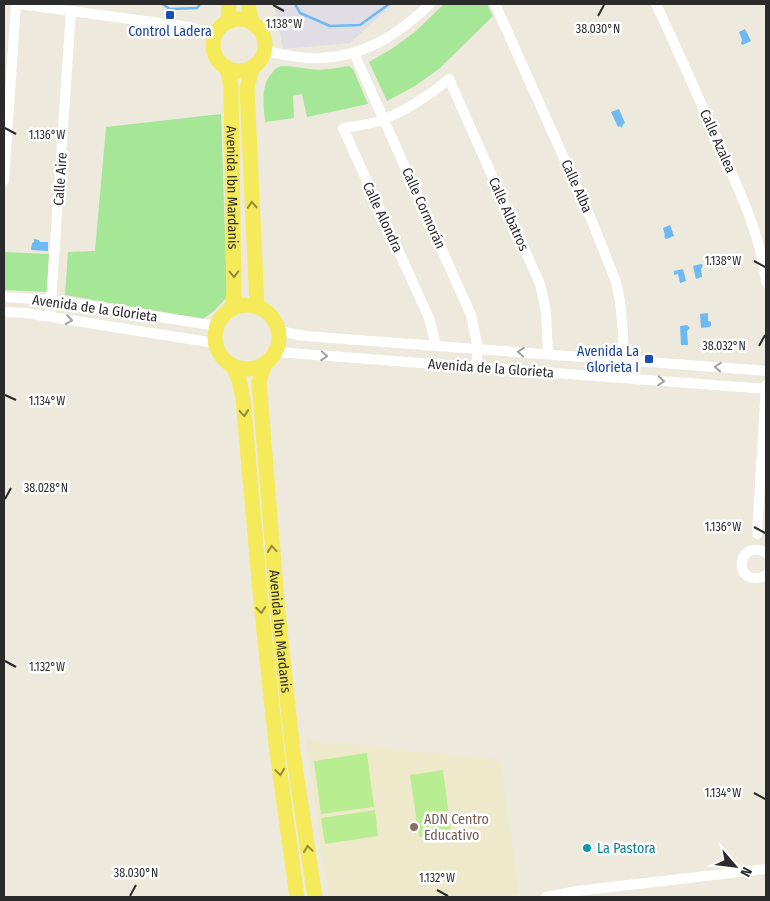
<svg xmlns="http://www.w3.org/2000/svg" width="770" height="901" viewBox="0 0 770 901" font-family="'Fira Sans Condensed',sans-serif">
	<rect width="100%" height="100%" fill="#ede9dc"/>
	<path fill="#e1dde5" d="M274,4H393L350,43L283,49Z"/>
	<path fill="#efe9cb" d="M306,740L500,760L519,894L497,897H328Z"/>
	<path fill="#a5e697" d="M444,4H487L493,16L440,68L415,86L387,101L369,62L393,48L416,31Z
		M281,66C291,66 300,68 309,69C323,71 336,68 349,66L353,69L368,104L307,117L302,94L293,96L294,118L265,122C264,106 260,86 272,73C275,69 277,67 281,66Z
		M221,114L227,297L215,310L203,319L65,295L68,252L95,251L106,127Z
		M4,252L49,254L47,292L4,290Z"/>
	<path fill="#b8ed92" d="M367,753L374,807L321,814L314,761Z
		M443,770L451,832L419,837L410,775Z
		M375,810L378,836L325,844L321,818Z"/>
	<path fill="#6cb9f3" d="M745,29L751,41L742,45L741,43L742,40L739,32Z
		M619,109L625,123L623,124L622,128L620,126L618,127L611,112Z
		M670,225L674,236L666,239L664,237L665,235L663,228Z
		M34,239L39,240L40,242H48V251L31,250L32,243L34,242Z
		M701,264L703,265L701,269L702,277L696,279L693,266Z
		M683,269L686,281L680,283L678,274L674,275V271Z
		M708,313V321L711,322V326L709,327L701,328L700,314Z
		M687,325L690,328L687,331L688,345H681L680,326Z"/>
	<g fill="none" stroke-linecap="round" stroke-linejoin="round">
		<path stroke="#6cb9f3" stroke-width="2.5" d="M162,4L170,9L197,8L200,4
			M295,4L300,13L330,26L360,25L389,4"/>
		<path stroke="#fff" stroke-width="10" d="M19,4L190,27L215,36
			M495,4L592,221L616,282L620,301L623,332V360L620,378
			M656,4C679,53 701,103 723,153C741,195 761,237 766,282
			M264,51C282,54 300,59 318,58C364,57 398,35 430,4
			M354,53L471,315L478,349L476,367
			M4,181L16,4
			M4,297L51,300L217,326
			M4,312L25,313L215,343
			M50,317L71,11
			M279,331L305,336L766,371
			M436,346L429,318L343,128C356,126 373,124 385,119C408,109 430,95 449,79L540,284L546,312L548,354
			M276,352L766,389
			M757,534L766,385
			M766,553C757,547 744,549 742,562C739,577 756,582 766,575
			M546,897L577,891L766,869"/>
		<g stroke="#f5ea59" stroke-width="15">
			<path d="M248,4L252,23"/>
			<circle cx="239" cy="45" r="26"/>
			<path d="M228,22L229,4"/>
			<path id="s1" d="M227,68L231,87L234,292L232,308"/>
			<path d="M252,68L247,88L257,306"/>
			<circle cx="247" cy="337" r="32"/>
			<path id="s2" d="M264,365L259,382L278,613L293,752L315,897"/>
			<path d="M233,366L239,380L243,399L262,613L277,752L297,897"/>
		</g>
	</g>
	<defs><path id="oneway-chevron" d="M-2-3.5L2.5 0L-2 3.5" fill="none" stroke-width="1.6" stroke-linecap="round" stroke-linejoin="round" transform="scale(1.25)"/></defs>
	<g stroke="#908a42">
		<use href="#oneway-chevron" transform="translate(252 205) rotate(-93)"/>
		<use href="#oneway-chevron" transform="translate(234 274) rotate(89)"/>
		<use href="#oneway-chevron" transform="translate(244 413) rotate(85)"/>
		<use href="#oneway-chevron" transform="translate(272 549) rotate(-95)"/>
		<use href="#oneway-chevron" transform="translate(261 610) rotate(85)"/>
		<use href="#oneway-chevron" transform="translate(280 772) rotate(82)"/>
		<use href="#oneway-chevron" transform="translate(308 849) rotate(-98)"/>
	</g>
	<g stroke="#a0a0a0">
		<use href="#oneway-chevron" transform="translate(69 320) rotate(9)"/>
		<use href="#oneway-chevron" transform="translate(521 352) rotate(-176)"/>
		<use href="#oneway-chevron" transform="translate(324 356) rotate(4)"/>
		<use href="#oneway-chevron" transform="translate(718 367) rotate(-176)"/>
		<use href="#oneway-chevron" transform="translate(661 381) rotate(4)"/>
	</g>
	<path fill="none" stroke="#2b2b2b" stroke-width="2" d="M273,5L284,11M598,16L604,5M5,128L16,134M754,261L765,267M759,346L765,335M5,395L16,400M5,499L11,488M754,527L765,533M5,661L16,667M754,793L765,799M437,890L448,896M130,896L136,885"/>
	<g fill="#1a4fb4" stroke="#fff" stroke-width="2">
		<rect x="165" y="10" width="10" height="10" rx="2.5"/>
		<rect x="644" y="354" width="10" height="10" rx="2.5"/>
	</g>
	<circle fill="#8d6e63" stroke="#fff" stroke-width="2" cx="414" cy="827" r="5"/>
	<circle fill="#0f9aa8" stroke="#fff" stroke-width="2" cx="587" cy="848" r="5"/>
	<g text-anchor="middle" stroke-width="5" stroke-linejoin="round" paint-order="stroke">
		<g font-size="14" fill="#164399" stroke="#fff">
			<text x="170" y="36">Control Ladera</text>
			<text x="639" y="356" text-anchor="end">Avenida La<tspan x="639" dy="16">Glorieta I</tspan></text>
		</g>
		<g font-size="14" fill="#2b2b2b" stroke="#fff">
			<text transform="translate(718 141) rotate(66)" y="5">Calle Azalea</text>
			<text transform="translate(60 179) rotate(-86)" y="5">Calle Aire</text>
			<text transform="translate(577 186) rotate(66)" y="5">Calle Alba</text>
			<text dy="5" stroke="none"><textPath href="#s1" startOffset="120">Avenida Ibn Mardanis</textPath></text>
			<text transform="translate(424 208) rotate(66)" y="5">Calle Cormorán</text>
			<text transform="translate(509 214) rotate(66)" y="5">Calle Albatros</text>
			<text transform="translate(383 217) rotate(65)" y="5">Calle Alondra</text>
			<text transform="translate(95 308) rotate(8)" y="5">Avenida de la Glorieta</text>
			<text transform="translate(491 368) rotate(4)" y="5">Avenida de la Glorieta</text>
			<text dy="5" stroke="none"><textPath href="#s2" startOffset="268">Avenida Ibn Mardanis</textPath></text>
		</g>
		<g font-size="14" fill="#785e54" stroke="#fff" text-anchor="start">
			<text x="424" y="824">ADN Centro<tspan x="424" dy="16">Educativo</tspan></text>
		</g>
		<g font-size="14" fill="#0d838f" stroke="#fff" text-anchor="start">
			<text x="597" y="853">La Pastora</text>
		</g>
	</g>
	<g font-size="12" text-anchor="middle" fill="#2b2b2b" stroke="#fff" stroke-width="5" stroke-linejoin="round" paint-order="stroke">
		<text x="284" y="28">1.138°W</text>
		<text x="598" y="33">38.030°N</text>
		<text x="47" y="139">1.136°W</text>
		<text x="723" y="265">1.138°W</text>
		<text x="724" y="350">38.032°N</text>
		<text x="47" y="405">1.134°W</text>
		<text x="46" y="492">38.028°N</text>
		<text x="723" y="531">1.136°W</text>
		<text x="47" y="671">1.132°W</text>
		<text x="723" y="797">1.134°W</text>
		<text x="136" y="877">38.030°N</text>
		<text x="437" y="882">1.132°W</text>
	</g>
	<rect width="770" height="901" fill="none" stroke="#2b2b2b" stroke-width="10"/>
	<g transform="translate(735 866) rotate(118)" stroke="#ffffff" stroke-width="4" paint-order="stroke">
	<path d="M0-4L9 19L0 12L-9 19Z" fill="#2b2b2b"/>
	<text y="-8" font-size="14" font-weight="bold" text-anchor="middle" fill="#2b2b2b">N</text>
	</g>
</svg>
